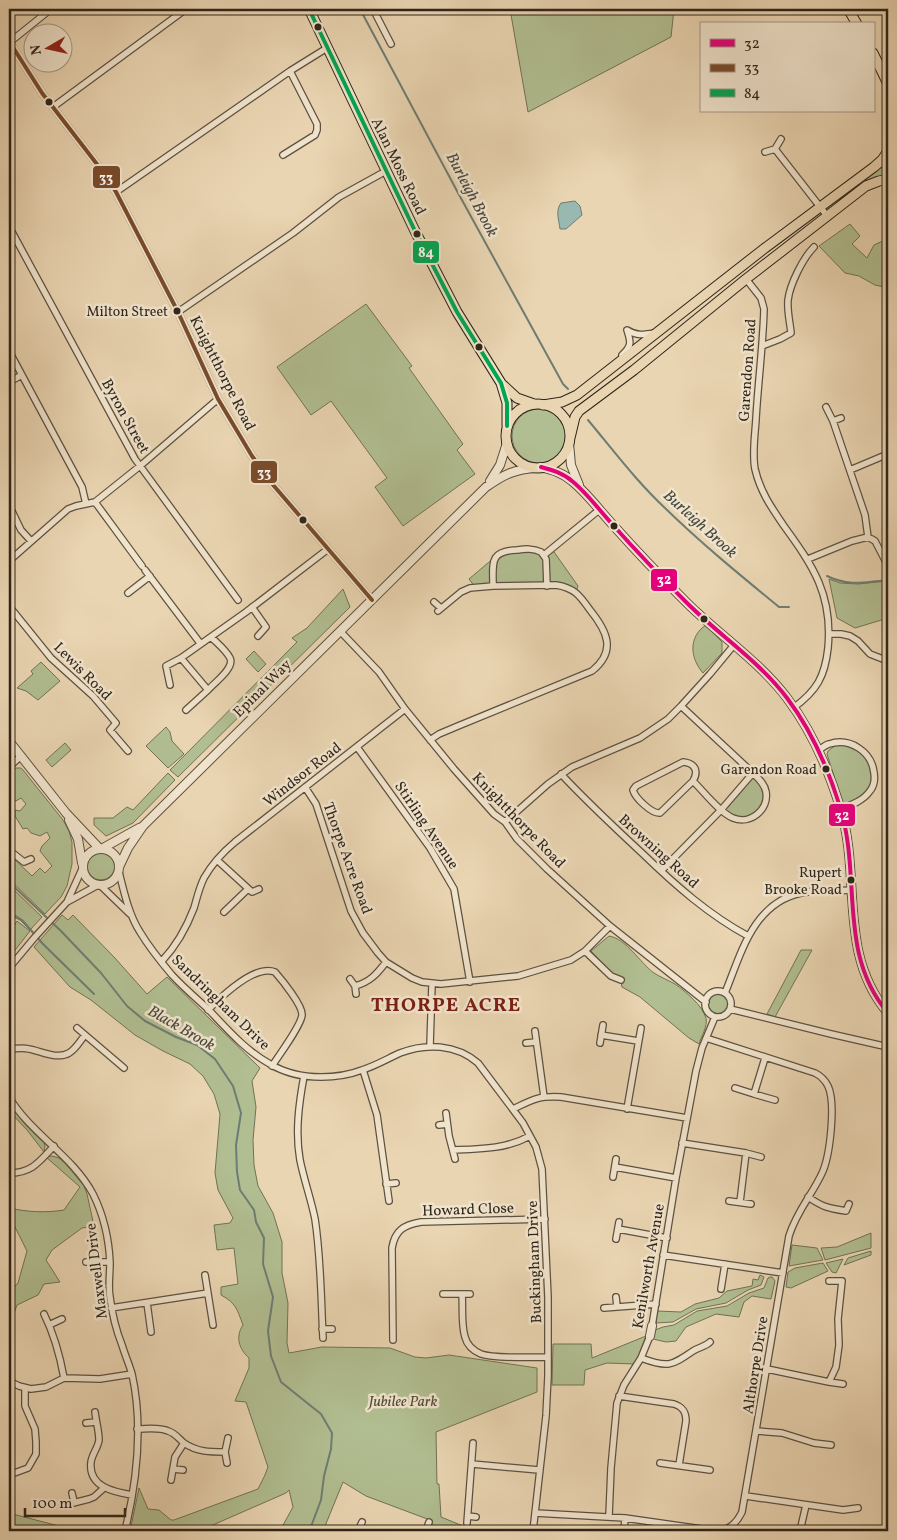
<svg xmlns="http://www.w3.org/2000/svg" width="897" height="1540" viewBox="0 0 897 1540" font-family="Vollkorn,serif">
	<rect width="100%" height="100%" fill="#ead5b2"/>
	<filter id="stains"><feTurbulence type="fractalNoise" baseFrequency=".004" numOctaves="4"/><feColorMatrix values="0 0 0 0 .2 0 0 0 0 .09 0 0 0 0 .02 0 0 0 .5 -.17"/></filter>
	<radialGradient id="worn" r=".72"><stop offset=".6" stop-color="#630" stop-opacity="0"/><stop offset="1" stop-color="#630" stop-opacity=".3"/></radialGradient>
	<path fill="#b1be91" stroke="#707256" d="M510,9H674L671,37L528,112Z
		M887,161L883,177L845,198L837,199L880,168Z
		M850,224L860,236L852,244L867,258L874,245L885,240L888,237V288L875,285L859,276L845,273L819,246Z
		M366,304L412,366L409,368L463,444L457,450L475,474L403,526L375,487L387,478L331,401L311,415L277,367Z
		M512 436a27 27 0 1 1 54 0a27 27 0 1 1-54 0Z
		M531,549L544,555L552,549L578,586L576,592L566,587H475L469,579L501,552Z
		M829,579L840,583L858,584L887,581L888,618L855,628L837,618Z
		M343,589L350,607L178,777L170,770L297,642L292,638L307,628Z
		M706,625L722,642V653L703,673C690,658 688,637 706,625Z
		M254,651L266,664L258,672L246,659Z
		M41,662L60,681L38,700L26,691L17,688L33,674L31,671Z
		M166,727L170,732L172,741L184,754L168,768L146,746Z
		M840,742L861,749L874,767L871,791L841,809L834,776L827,754L828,751Z
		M65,743L71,750L52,767L46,760Z
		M16,768H21L23,770L63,820L69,831L72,842V864L67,886L61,897L45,914L9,879V854L32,876L40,868L45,873L52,866L40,851L42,846L50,838L47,832L40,836L31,833L27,828L23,829L15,816V810L20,811L26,804L21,798L16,801L9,799V773Z
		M168,773L175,780L133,823L106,836L94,825V818H113L127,807L133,810Z
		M753,773L763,784L766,797L755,816L739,820L721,810Z
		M87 866a14 14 0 1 1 28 0a14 14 0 1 1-28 0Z
		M9,885L42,917L30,930L20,920L9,915Z
		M62,915L68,920L73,915L114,957L147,994L167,977L260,1068L252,1081L256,1107L253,1140L254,1165L258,1186L273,1213L282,1242V1273L288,1303L287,1343L289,1353L322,1347L390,1348L415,1357L426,1358L449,1355L537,1368V1392L436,1432L437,1484H439L441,1517L463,1526L460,1531H435L430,1520L366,1496L343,1482L323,1531H279L282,1527L293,1507L289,1490L286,1493L199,1531H130L139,1488L148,1509L159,1510L171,1520H174L258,1489L265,1475L268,1467L246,1402L235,1401L249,1368V1358C239,1349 235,1337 243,1325C237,1309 236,1303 221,1295V1287L238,1284L234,1248L217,1250L214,1225L230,1223L233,1218L218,1190L215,1173L220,1114L214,1094L203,1076L190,1064L163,1051L135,1035L91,1000L70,987L34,947Z
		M17,921L30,931L9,958V934Z
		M609,936C627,939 640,963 654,973C660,977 668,980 675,984C686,992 702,1005 706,1018C708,1026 701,1037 699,1044L689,1038L640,997L622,987L620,977L613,975L591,951Z
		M801,950H812L775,1017L767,1014Z
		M705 1004a13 13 0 1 1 26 0a13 13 0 1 1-26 0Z
		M9,1104L44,1142L45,1146L44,1152L27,1130L9,1111Z
		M52,1156L59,1158L65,1163L84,1186L87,1194L94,1226L82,1228L52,1250L46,1260L60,1282L44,1284L38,1295L17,1305L9,1327V1293L18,1283L27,1251L11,1219L9,1218V1208C28,1212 45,1213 64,1210L80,1187L46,1157Z
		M871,1233V1248L825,1260L821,1248L837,1247Z
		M792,1245L817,1248L823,1260L789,1266Z
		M871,1251V1255L844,1265L848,1258Z
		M843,1259L836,1273L832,1272L826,1263Z
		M823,1263L828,1271L791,1288L786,1287L788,1272L795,1268Z
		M760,1275L764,1277L761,1285L748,1290L726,1303L696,1309L673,1322L656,1323L657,1311L681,1312L695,1304L719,1298L727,1291L752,1286L753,1279L758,1280Z
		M770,1277H772L775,1281L771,1299L752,1296L744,1302L739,1317L716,1314L686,1327L676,1341L666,1342L653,1339L655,1330L663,1327L674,1325L697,1311L727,1306L749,1293L764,1288L768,1278Z
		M646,1336L638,1357L634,1364L607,1363L585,1370L584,1385H552L553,1344H591L592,1358Z
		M9,1513L78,1531H9Z"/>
	<path fill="#98b8b0" stroke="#6e7d74" d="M575,201L580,206L582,215L566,229H560C559,220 555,211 561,203Z"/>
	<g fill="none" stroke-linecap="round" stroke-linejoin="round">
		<path stroke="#6e7d74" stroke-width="2" d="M360,9L457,191L563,384L568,389
			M588,420C613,450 637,482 666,509C702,544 740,575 779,607H789
			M827,576C850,587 865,582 888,580
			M9,882L61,931L101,973L127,1006L145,1021L176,1037L197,1045L215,1059L233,1086L241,1113L236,1145L237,1172L240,1190L254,1210L256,1222L264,1238L263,1264L273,1297L268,1331L271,1356L281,1382L321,1414L332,1433L331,1449L324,1476L321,1500L312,1524L307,1531
			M9,912L22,920L43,944L94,994"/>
		<defs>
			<path id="minor" d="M373,9L391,44
				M9,41L42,93L103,172L116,192L178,312L218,399L252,456L274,486L372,600
				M10,42L51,9
				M53,107L186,9
				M775,149L828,217
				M765,152L775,149L781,139
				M283,155L315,135L317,130V124L290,71
				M116,192L290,71L327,48
				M12,232L135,459L238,600
				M746,279L761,298L764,309C763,346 758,383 756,419C755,436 752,453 755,469C760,491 771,507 784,526C813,566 833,595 828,648C825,676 817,691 793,708
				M178,312L293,233L339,197L386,171
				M762,346L780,339L791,333C790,322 787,311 788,300C790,284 803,258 814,247
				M9,351L82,487L86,504
				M622,355C632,346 631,342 627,330C637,336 643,335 654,333
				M9,382L22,375
				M826,407L833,421L865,515L868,537
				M833,421L841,418
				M850,470L888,454
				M95,502L142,566
				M9,505L21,530L31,541
				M544,555L599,510
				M808,559L852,541L868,537L875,541L888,566
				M9,561L68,509L76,506L95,502L140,466L218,399
				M145,570L200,643
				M493,586C493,563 489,551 517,550C525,549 533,548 541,552L546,559L547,586
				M128,593L150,576
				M434,602L441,608
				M9,606L51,658L93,696L116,723L110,730L128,751
				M252,607L266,627L258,636
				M340,631L379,672L405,709L454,769L494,814L505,822L517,839L547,869L610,926L706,1002
				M829,634H841L850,636L858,641L870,654L888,661
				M181,658L208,690C214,683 235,668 230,658C226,650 217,643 211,637
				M170,685L166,666L181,658L246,612L328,549
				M186,710L208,690
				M430,740L439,734L458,726L592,671C617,651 607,631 590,610C580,596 575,588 556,585L493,586L470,588L461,592L438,611
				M357,747L430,848L454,889L470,982
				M819,750C822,748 825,745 829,744C850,737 872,752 874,773C875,779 874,786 870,791C863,801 851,805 841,809
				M683,762C695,763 699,771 693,781L660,813C652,814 635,798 633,790L636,786Z
				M9,767L21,756
				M561,774C587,802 615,828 643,854C675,885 709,915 748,936
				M693,781C704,792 720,813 733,818C750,825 769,810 766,792C765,784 758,778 753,773
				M305,787L316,804L351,911L363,933L378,953L386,962L412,978L422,982L441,984L518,976L571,960L585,951L610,926
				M505,822L548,784L572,767L640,738L668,719L681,706L710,674L734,645
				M9,850L24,862L31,859
				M217,860L252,892L259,889
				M661,871L721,810L753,773L681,706
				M119,872C124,892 129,915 140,932C149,947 161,962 172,975C183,987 196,998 208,1009C227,1029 246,1051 270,1064C285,1073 303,1077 321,1077C335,1077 349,1075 362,1070C375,1066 387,1059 400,1053C426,1043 456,1044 478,1063L523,1123L536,1147L542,1169L548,1297V1376L546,1416L533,1531
				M100,885L130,914
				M67,902L83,867
				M224,912L248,889
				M585,951L611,976L621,980
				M162,961C177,945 186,929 194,908C197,898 199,888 204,878C212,864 223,852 235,842L405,709
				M9,968L35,937L67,902L98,885
				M350,979L355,986L356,994
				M355,986C370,982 377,974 386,962
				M705 1004a13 13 0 1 1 26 0a13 13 0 1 1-26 0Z
				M725,993C741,954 753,903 801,893C817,890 835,891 852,890
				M730,1009L831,1034L888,1047
				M208,1010C222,996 255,964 275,972C282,980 303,1006 302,1015C301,1026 279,1055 272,1066
				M77,1028L124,1068
				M535,1031L544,1097
				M601,1035L638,1041
				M526,1043L536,1042
				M600,1043L603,1025
				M430,1046L432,984
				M9,1049C15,1049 22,1047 29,1049C41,1051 57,1060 69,1053C76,1049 80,1041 85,1035
				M363,1070L377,1115L389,1201
				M304,1076C299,1103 295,1132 300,1160C304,1180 311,1199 315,1219C321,1258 321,1299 323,1338
				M735,1088L754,1094L765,1058
				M754,1094L775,1100
				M9,1097C31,1134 73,1156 93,1194C104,1216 109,1239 110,1263C110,1275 108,1286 110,1297C112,1313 116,1330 122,1345C125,1355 129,1364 132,1374C143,1424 137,1481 125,1531
				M513,1109C534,1099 537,1096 561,1097L687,1118
				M627,1109L641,1028
				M446,1113L449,1136L455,1159
				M439,1125L447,1124
				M682,1143L746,1153L761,1157
				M453,1150C481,1149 506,1149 530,1136
				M615,1167L676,1178
				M9,1173C32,1173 39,1162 54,1146
				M613,1177L616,1159
				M386,1184L396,1183
				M808,1197C823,1207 827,1208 846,1211L849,1204
				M729,1201L751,1204
				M740,1202L746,1153
				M618,1229L667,1238
				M616,1239L619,1222
				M663,1255L783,1273
				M86,1262H110
				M205,1275L213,1325
				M721,1289L725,1264
				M443,1294H470
				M462,1294C463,1308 461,1324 465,1337C467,1345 474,1351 481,1354C495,1359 532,1357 548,1357
				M616,1297L617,1307
				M147,1303L151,1332
				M111,1308L208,1293
				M604,1308L656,1304
				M44,1314C54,1334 60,1356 64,1378
				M49,1325L62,1319
				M652,1326L676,1178L696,1071L702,1048L715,1017
				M322,1329H332
				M393,1340L392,1248C395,1230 404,1225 421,1222L545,1219
				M641,1358C668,1368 671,1366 693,1351C699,1347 705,1347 710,1342
				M767,1369L829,1382L836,1367L839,1345L838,1319L842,1281H829
				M9,1381L19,1386L31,1389L46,1387L64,1378L100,1379L132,1374
				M829,1382L843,1384
				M619,1396L674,1404C683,1407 686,1412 686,1421L679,1465
				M95,1412C96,1421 99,1431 99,1440C98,1448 92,1454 91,1462C88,1487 114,1492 132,1495
				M86,1423L96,1422
				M137,1429C147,1429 159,1427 168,1431C175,1433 178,1438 184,1443C197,1452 210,1452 225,1452
				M757,1431L782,1433L814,1443L831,1445
				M227,1463L225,1452L228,1438
				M660,1463L710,1470
				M472,1464L539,1470
				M173,1469L183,1470
				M9,1475L28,1468L36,1454V1442L35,1429L25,1406V1388
				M171,1480L175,1457L184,1443
				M72,1493L74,1502
				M746,1496L843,1510L858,1508
				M69,1504L89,1499L94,1497L104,1488
				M535,1513L625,1518L716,1531C729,1530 736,1524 742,1512L789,1236C797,1210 813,1194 823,1171C830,1154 836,1103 828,1086C825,1080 821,1076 815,1073L706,1038
				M468,1516L476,1517
				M609,1516L611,1468L617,1403L624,1385L641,1358L650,1336
				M467,1523L473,1443
				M346,1529L353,1531
				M358,1531L362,1522
				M426,1531L429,1522
				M624,1531L625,1518
				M800,1531L806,1505"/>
			<path id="tertiary" d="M569,443L571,465L579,485
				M541,467C552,470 563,473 572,481C587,493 600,511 613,525C637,552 661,577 686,602C719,635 759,661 787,698C812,731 828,768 840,807C862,877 837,953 888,1013
				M490,481L500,465L507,443
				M9,741L66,813L99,848
				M69,820L78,839L82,863
				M103,848L139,828
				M83 867a18 18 0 1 1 36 0a18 18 0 1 1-36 0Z
				M119,867L128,848L143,826L486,487C505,474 515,469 537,468
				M650,1336L652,1326"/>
			<path id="primary" d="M309,9L415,231L457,312L501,383L507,403V426
				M848,9L857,24
				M873,53L888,84
				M503,385L517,398L534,404
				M506 436a32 32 0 1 1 64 0a32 32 0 1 1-64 0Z
				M543,405L562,402L577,395L765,248L874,167L882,160L888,151
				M570,438L575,417L579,411L634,370L746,279L866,186L879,181L888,179"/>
		</defs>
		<use href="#minor" stroke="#5d5140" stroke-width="8"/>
		<use href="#tertiary" stroke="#5d5140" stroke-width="10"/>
		<use href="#primary" stroke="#2e251a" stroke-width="11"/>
		<use href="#minor" stroke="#f1e4cd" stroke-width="5.5"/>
		<use href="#tertiary" stroke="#f1e4cd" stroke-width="8"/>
		<use href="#primary" stroke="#ead5b2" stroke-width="9"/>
		<defs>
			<path id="bus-1" d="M541,467C552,470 563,473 572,481C587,493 600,511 613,525C637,552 661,577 686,602C719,635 759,661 787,698C812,731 828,768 840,807C862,877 837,953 888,1013"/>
			<path id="bus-2" d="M9,41L42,93L103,172L116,192L178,312L218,399L252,456L274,486L372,600"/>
			<path id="bus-3" d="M309,9L415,231L457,312L501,383L507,403V426"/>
		</defs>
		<use href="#bus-1" stroke="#f1e4cd" stroke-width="8"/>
		<use href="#bus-2" stroke="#f1e4cd" stroke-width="8"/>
		<use href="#bus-3" stroke="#f1e4cd" stroke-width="8"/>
		<use href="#bus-1" stroke="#e5007d" stroke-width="4"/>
		<use href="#bus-2" stroke="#7a4b2a" stroke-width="4"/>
		<use href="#bus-3" stroke="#00a651" stroke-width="4"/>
	</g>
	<g fill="#2e251a" stroke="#f1e4cd" stroke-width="2">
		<circle cx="318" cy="27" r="4.5"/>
		<circle cx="49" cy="102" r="4.5"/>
		<circle cx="417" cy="234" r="4.5"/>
		<circle cx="177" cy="311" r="4.5"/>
		<circle cx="479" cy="347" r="4.5"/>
		<circle cx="303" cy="520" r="4.5"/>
		<circle cx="614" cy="526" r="4.5"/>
		<circle cx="704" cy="619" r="4.5"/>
		<circle cx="826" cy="769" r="4.5"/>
		<circle cx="851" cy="880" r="4.5"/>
	</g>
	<g text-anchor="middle" stroke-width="5" stroke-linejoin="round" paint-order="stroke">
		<g font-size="14" fill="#2e251a" stroke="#f1e4cd" text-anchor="end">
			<text x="168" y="316">Milton Street</text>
			<text x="817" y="774">Garendon Road</text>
			<text x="842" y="877">Rupert<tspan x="842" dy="17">Brooke Road</tspan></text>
		</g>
		<g font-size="15" fill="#2e251a" stroke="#f1e4cd">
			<text transform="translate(399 166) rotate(64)" y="5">Alan Moss Road</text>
			<text transform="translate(747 370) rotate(-86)" y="5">Garendon Road</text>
			<text transform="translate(223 373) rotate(63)" y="5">Knightthorpe Road</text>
			<text transform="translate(126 416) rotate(61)" y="5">Byron Street</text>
			<text transform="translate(83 671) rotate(45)" y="5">Lewis Road</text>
			<text transform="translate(262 688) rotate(-45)" y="5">Epinal Way</text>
			<text transform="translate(302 774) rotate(-38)" y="5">Windsor Road</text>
			<text transform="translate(519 820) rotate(46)" y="5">Knightthorpe Road</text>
			<text transform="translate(427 825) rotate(56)" y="5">Stirling Avenue</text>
			<text transform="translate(659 851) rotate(42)" y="5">Browning Road</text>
			<text transform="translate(348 858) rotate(70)" y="5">Thorpe Acre Road</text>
			<text transform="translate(221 1002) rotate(44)" y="5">Sandringham Drive</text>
			<text transform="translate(468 1209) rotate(-2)" y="5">Howard Close</text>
			<text transform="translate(534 1262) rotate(-92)" y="5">Buckingham Drive</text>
			<text transform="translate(648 1266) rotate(-80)" y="5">Kenilworth Avenue</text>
			<text transform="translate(96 1271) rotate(-97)" y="5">Maxwell Drive</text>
			<text transform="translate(755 1365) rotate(-81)" y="5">Althorpe Drive</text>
		</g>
		<g font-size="15" font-style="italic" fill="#4f4b38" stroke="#f1e4cd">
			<text x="403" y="1406">Jubilee Park</text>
		</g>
		<g font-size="16" font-style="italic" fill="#484a40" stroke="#f1e4cd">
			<text transform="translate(473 194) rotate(62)" y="6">Burleigh Brook</text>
			<text transform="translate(701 523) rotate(42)" y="6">Burleigh Brook</text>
			<text transform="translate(182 1027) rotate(30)" y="6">Black Brook</text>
		</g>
		<g font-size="20" font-weight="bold" letter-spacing="1" fill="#7a1f14" stroke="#f1e4cd">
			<text x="446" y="1011">THORPE ACRE</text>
		</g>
	</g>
	<g stroke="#f1e4cd" stroke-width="2">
		<rect x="92" y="165" width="29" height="24" rx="5" fill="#7a4b2a"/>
		<rect x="412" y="240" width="28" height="24" rx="5" fill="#00a651"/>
		<rect x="250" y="460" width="28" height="24" rx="5" fill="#7a4b2a"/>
		<rect x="650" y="568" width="28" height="24" rx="5" fill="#e5007d"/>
		<rect x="828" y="803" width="28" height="24" rx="5" fill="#e5007d"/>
	</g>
	<g font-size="14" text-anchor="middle" font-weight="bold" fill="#fff">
		<text x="106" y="182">33</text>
		<text x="426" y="257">84</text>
		<text x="264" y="477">33</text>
		<text x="664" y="584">32</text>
		<text x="842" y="820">32</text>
	</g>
	<rect width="897" height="1540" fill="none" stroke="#ead5b2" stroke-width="30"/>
	<rect x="10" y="10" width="877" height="1520" fill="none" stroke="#2e251a" stroke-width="2.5"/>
	<rect x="15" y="15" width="867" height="1510" fill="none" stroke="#2e251a"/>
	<rect x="700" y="22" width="175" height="90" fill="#f1e4cd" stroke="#a39885"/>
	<rect x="710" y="39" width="25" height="8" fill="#e5007d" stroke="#a39885"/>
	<text x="744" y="48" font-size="15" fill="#2e251a">32</text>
	<rect x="710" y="64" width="25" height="8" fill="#7a4b2a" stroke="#a39885"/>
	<text x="744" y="72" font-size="15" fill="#2e251a">33</text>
	<rect x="710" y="89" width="25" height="8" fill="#00a651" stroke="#a39885"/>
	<text x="744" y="98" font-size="15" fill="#2e251a">84</text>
	<g transform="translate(48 48) rotate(261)"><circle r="24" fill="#f1e4cd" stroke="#a39885"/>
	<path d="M0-4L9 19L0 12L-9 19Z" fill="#8f2418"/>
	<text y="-8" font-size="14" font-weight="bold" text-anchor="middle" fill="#2e251a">N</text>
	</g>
	<path d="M25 1508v8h100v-8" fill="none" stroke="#2e251a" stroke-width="2.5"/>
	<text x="32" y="1508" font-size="15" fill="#2e251a" stroke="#f1e4cd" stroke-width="4" paint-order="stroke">100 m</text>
	<rect width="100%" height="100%" filter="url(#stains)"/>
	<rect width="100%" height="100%" fill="url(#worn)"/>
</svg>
